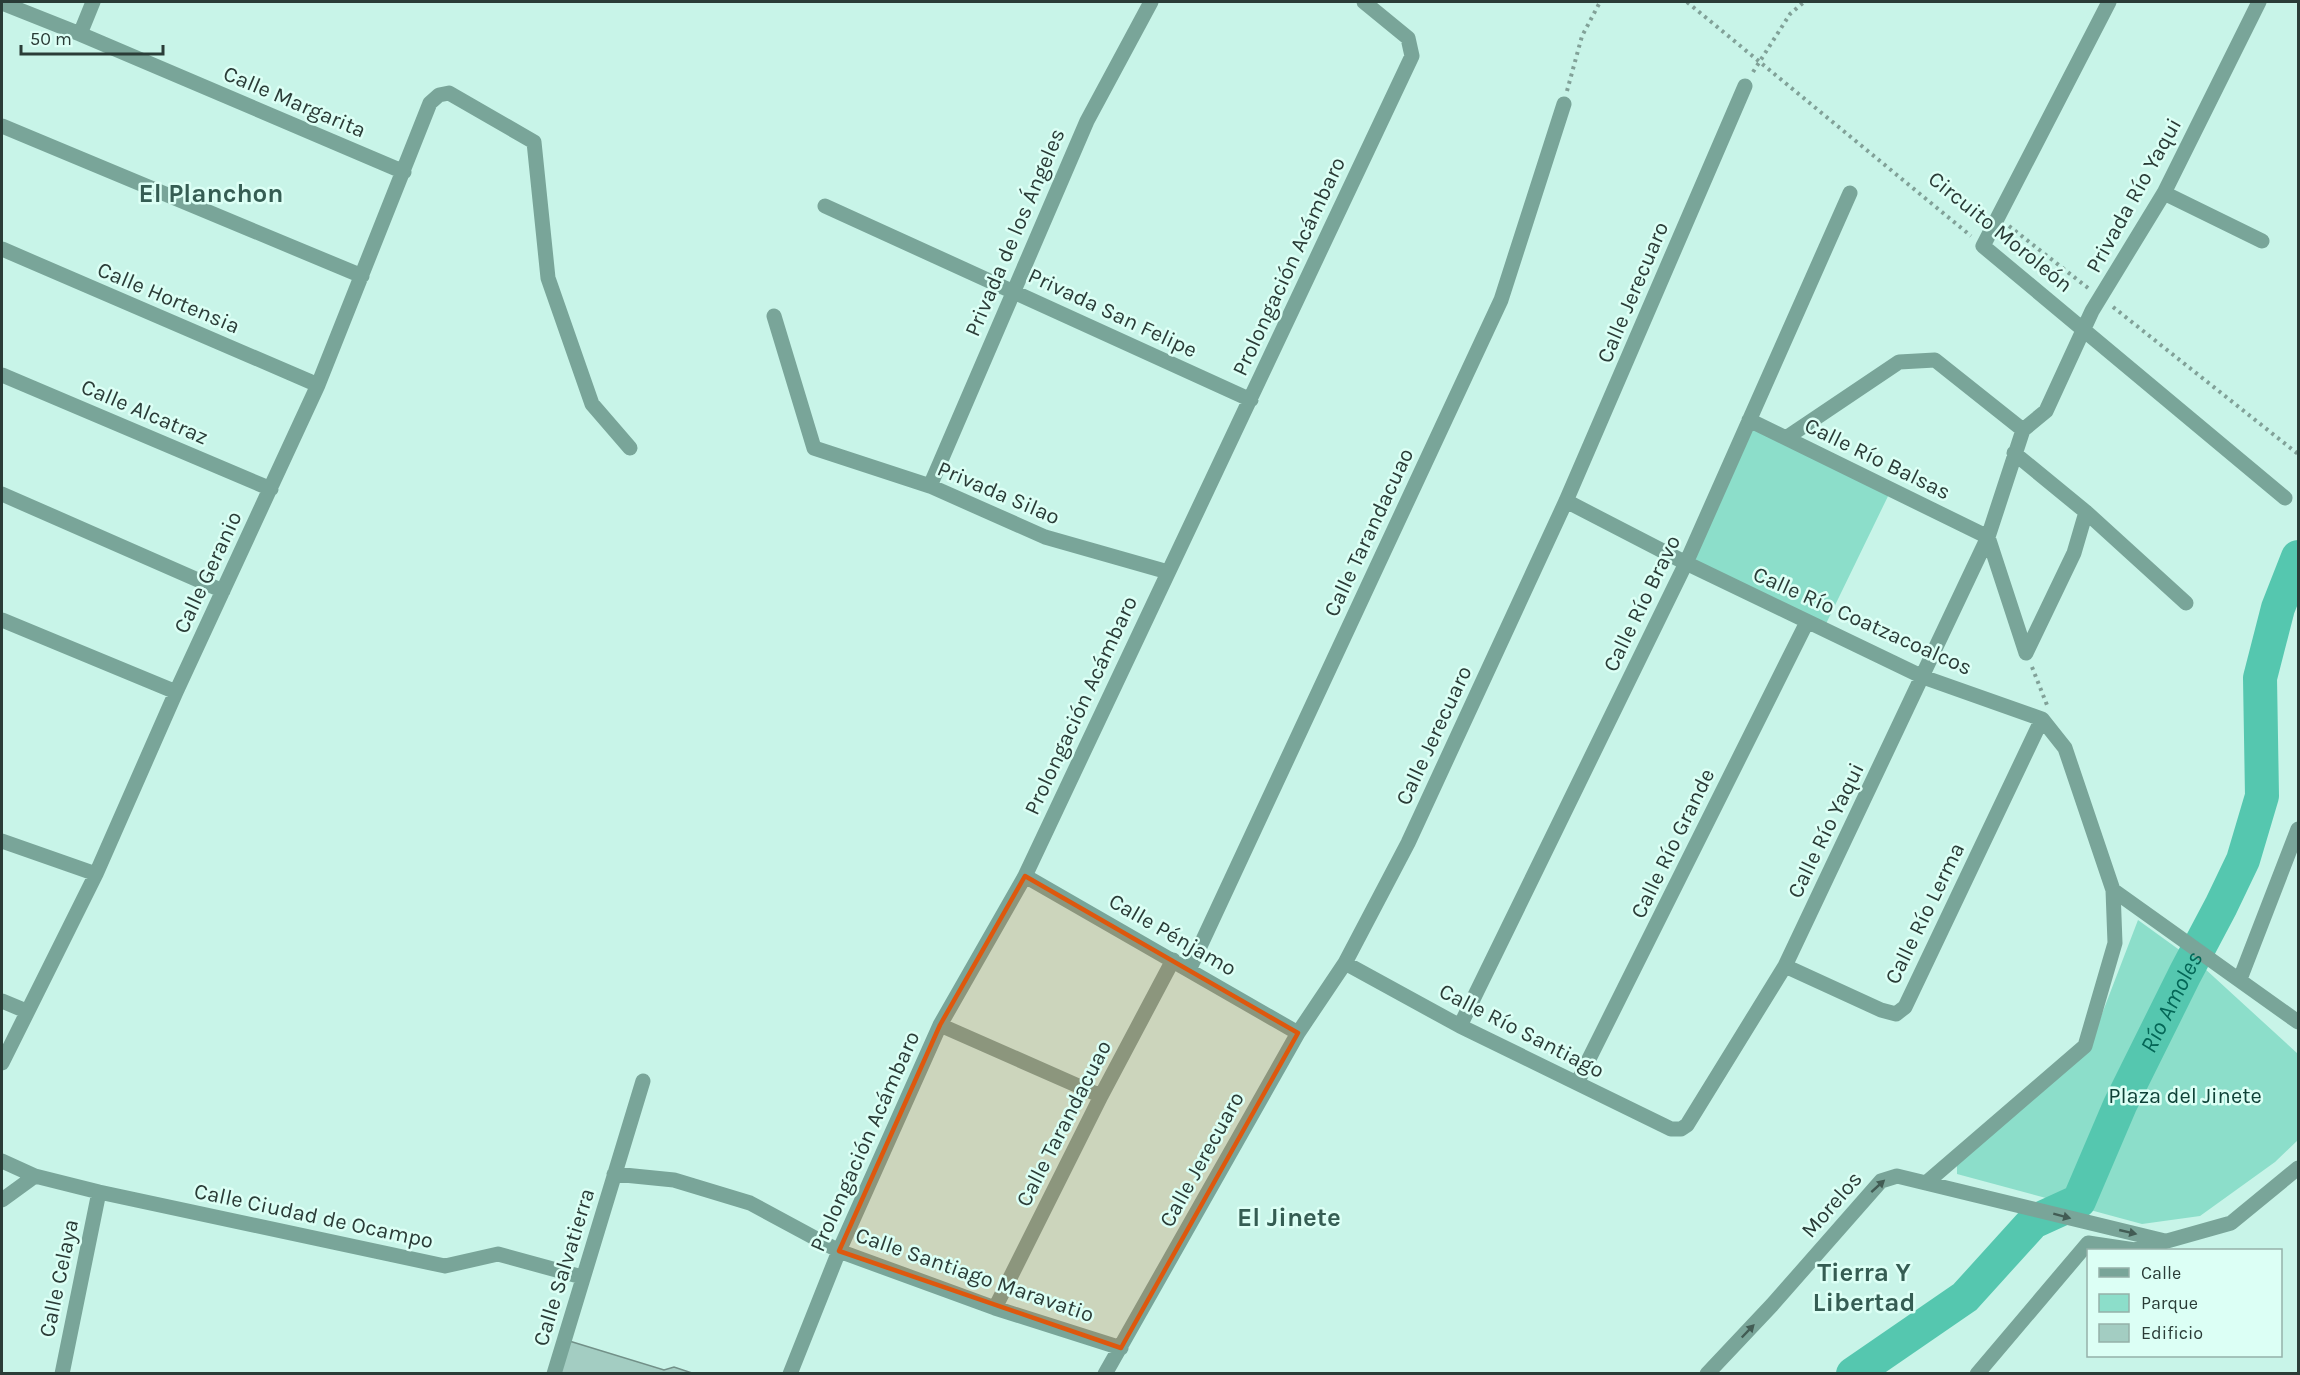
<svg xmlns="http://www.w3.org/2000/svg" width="2300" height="1375" viewBox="0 0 2300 1375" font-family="Karla,sans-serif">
	<rect width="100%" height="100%" fill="#c8f4e8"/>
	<path fill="#8cdeca" d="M1749,420L1891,490L1823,630L1686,563Z
		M2138,920L2203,967L2298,1054V1140L2275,1162L2200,1216L2142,1224L1957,1174V1163L2087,1053Z"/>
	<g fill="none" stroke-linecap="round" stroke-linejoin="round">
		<path stroke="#55c7af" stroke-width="34" id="s1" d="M1853,1374L1965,1297L2033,1222L2079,1201L2120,1105L2185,974L2221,906L2243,860L2262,796L2260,678L2278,608L2298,557"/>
	</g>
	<path fill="#a3cdc2" stroke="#729088" stroke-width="1.5" d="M566,1340L664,1370L674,1367L695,1374H553Z"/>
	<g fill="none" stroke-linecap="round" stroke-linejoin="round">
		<path stroke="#81a198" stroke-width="4" stroke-dasharray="3 4.5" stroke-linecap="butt" d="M1687,2L1971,236
			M1753,72L1790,14L1804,2
			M1567,91L1582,36L1600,2
			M2009,226L2088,288
			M2113,307L2298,454
			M2032,667L2047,705"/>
		<path stroke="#79a599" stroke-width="15" d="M2109,2L1983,246L2285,498
			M2,3L80,34L404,172
			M80,34L93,2
			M2,126L362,276
			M2164,193L2262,241
			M825,206L1251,400
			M2,249L318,385
			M774,316L814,448L930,486L1045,537L1168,572
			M2,375L271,489
			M1749,420L1988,537
			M1786,438L1899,362L1935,360L2023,430
			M2014,453L2086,512L2186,603
			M930,486L1087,121L1151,2
			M2,494L223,591
			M1566,501L1686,563L1923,677L2042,719L2065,748L2113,890L2298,1022
			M1988,537L2026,653
			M2,620L176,692
			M2026,653L2074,553L2086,512
			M2,841L96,874
			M1025,876L1298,1033
			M1345,963L1460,1026L1671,1129H1681L1687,1125L1785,966L1988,537L2023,430L2046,411L2092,311L2164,193L2259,2
			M1785,966L1881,1010L1896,1014L1905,1007L2042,719
			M1189,970L1501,300L1564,104
			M2240,979L2298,829
			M2,1001L26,1011
			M940,1025L1101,1096
			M1460,1026L1686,563L1850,193
			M2,1063L96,874L176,692L318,385L430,103L439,95L449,93L534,142L548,278L592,404L630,448
			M1577,1083L1807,622
			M2,1161L35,1176L99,1192L445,1266L498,1254L582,1277
			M614,1174L674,1180L750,1203L839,1251L995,1308L1121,1348
			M1926,1183L2085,1046L2115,943L2113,890
			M2,1200L35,1176
			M995,1308L1101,1096L1173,960
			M62,1374L99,1192
			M554,1374L643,1081
			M790,1374L839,1251L940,1025L1025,876L1412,56L1408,38L1364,2
			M1105,1374L1298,1033L1345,963L1408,843L1566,501L1745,86
			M1707,1374L1772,1305L1881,1181L1897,1176L2165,1241
			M1977,1374L2088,1243L2135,1250L2231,1223L2298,1168"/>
	</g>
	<defs><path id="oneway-solid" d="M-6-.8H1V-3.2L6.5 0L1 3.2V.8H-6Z" transform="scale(1.5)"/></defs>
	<g fill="#425c54">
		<use href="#oneway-solid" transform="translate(1878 1186) rotate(-42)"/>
		<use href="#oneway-solid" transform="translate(2062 1216) rotate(15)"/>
		<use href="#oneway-solid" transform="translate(2128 1232) rotate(13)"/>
		<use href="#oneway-solid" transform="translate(1748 1331) rotate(-46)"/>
	</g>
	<path fill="#de580e" fill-opacity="0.2" stroke="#de580e" stroke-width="4.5" stroke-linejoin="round" d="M1025,876L1298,1033L1121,1348L839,1251L940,1025Z"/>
	<g text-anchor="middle" stroke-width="5" stroke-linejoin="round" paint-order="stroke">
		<g font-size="22" fill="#2a3c37" stroke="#dcfff5">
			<text transform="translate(295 101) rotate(23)" y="8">Calle Margarita</text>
			<text transform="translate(2133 195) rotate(-61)" y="8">Privada Río Yaqui</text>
			<text transform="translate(2001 231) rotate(39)" y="8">Circuito Moroleón</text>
			<text transform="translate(1014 232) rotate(-67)" y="8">Privada de los Ángeles</text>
			<text transform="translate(1288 266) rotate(-65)" y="8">Prolongación Acámbaro</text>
			<text transform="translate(1632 292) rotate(-67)" y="8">Calle Jerecuaro</text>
			<text transform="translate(169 297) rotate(23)" y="8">Calle Hortensia</text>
			<text transform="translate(1113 312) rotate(25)" y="8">Privada San Felipe</text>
			<text transform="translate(145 411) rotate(23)" y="8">Calle Alcatraz</text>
			<text transform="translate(1878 458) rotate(26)" y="8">Calle Río Balsas</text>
			<text transform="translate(999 492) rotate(23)" y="8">Privada Silao</text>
			<text transform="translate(1368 532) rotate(-65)" y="8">Calle Tarandacuao</text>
			<text transform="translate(207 572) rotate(-65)" y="8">Calle Geranio</text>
			<text transform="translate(1641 603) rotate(-64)" y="8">Calle Río Bravo</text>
			<text transform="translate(1863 620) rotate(24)" y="8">Calle Río Coatzacoalcos</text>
			<text transform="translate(1080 705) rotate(-65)" y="8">Prolongación Acámbaro</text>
			<text transform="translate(1433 735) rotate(-65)" y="8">Calle Jerecuaro</text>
			<text transform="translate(1825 830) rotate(-64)" y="8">Calle Río Yaqui</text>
			<text transform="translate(1672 843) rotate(-64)" y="8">Calle Río Grande</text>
			<text transform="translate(1924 913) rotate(-64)" y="8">Calle Río Lerma</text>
			<text transform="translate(1173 934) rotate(30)" y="8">Calle Pénjamo</text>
			<text transform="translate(1522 1030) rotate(27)" y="8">Calle Río Santiago</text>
			<text transform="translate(1063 1123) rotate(-63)" y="8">Calle Tarandacuao</text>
			<text transform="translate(864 1141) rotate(-66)" y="8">Prolongación Acámbaro</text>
			<text transform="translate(1201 1159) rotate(-61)" y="8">Calle Jerecuaro</text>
			<text transform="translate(1831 1204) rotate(-49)" y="8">Morelos</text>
			<text transform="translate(314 1215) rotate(12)" y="8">Calle Ciudad de Ocampo</text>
			<text transform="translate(563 1267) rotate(-73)" y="8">Calle Salvatierra</text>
			<text transform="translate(975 1274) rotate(19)" y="8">Calle Santiago Maravatio</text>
			<text transform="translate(58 1278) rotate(-78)" y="8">Calle Celaya</text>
		</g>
		<g font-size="22" fill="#0f4238" stroke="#dcfff5">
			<text x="2185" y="1103">Plaza del Jinete</text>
		</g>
		<g font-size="24" font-style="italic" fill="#046757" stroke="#dcfff5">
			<text dy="8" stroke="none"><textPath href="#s1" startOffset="507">Río Amoles</textPath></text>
		</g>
		<g font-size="26" font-weight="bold" fill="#355d53" stroke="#dcfff5">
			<text x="211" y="202">El Planchon</text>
			<text x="1289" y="1226">El Jinete</text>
			<text x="1864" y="1281">Tierra Y<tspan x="1864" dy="30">Libertad</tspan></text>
		</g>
	</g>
	<rect width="2300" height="1375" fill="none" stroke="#2a3c37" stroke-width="6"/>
	<rect x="2087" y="1249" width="195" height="108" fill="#dcfff5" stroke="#95b1a9" stroke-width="1.5"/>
	<rect x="2099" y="1268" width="30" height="9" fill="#79a599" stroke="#95b1a9" stroke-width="1.5"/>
	<text x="2141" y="1279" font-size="18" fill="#2a3c37">Calle</text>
	<rect x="2099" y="1294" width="30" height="18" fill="#8cdeca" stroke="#95b1a9" stroke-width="1.5"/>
	<text x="2141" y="1309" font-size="18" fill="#2a3c37">Parque</text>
	<rect x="2099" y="1324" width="30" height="18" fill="#a3cdc2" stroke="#95b1a9" stroke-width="1.5"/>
	<text x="2141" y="1339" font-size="18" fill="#2a3c37">Edificio</text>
	<path d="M21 45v9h142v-9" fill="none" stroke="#2a3c37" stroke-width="3"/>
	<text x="30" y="45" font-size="18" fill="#2a3c37" stroke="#dcfff5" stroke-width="4.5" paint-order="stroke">50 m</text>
</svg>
